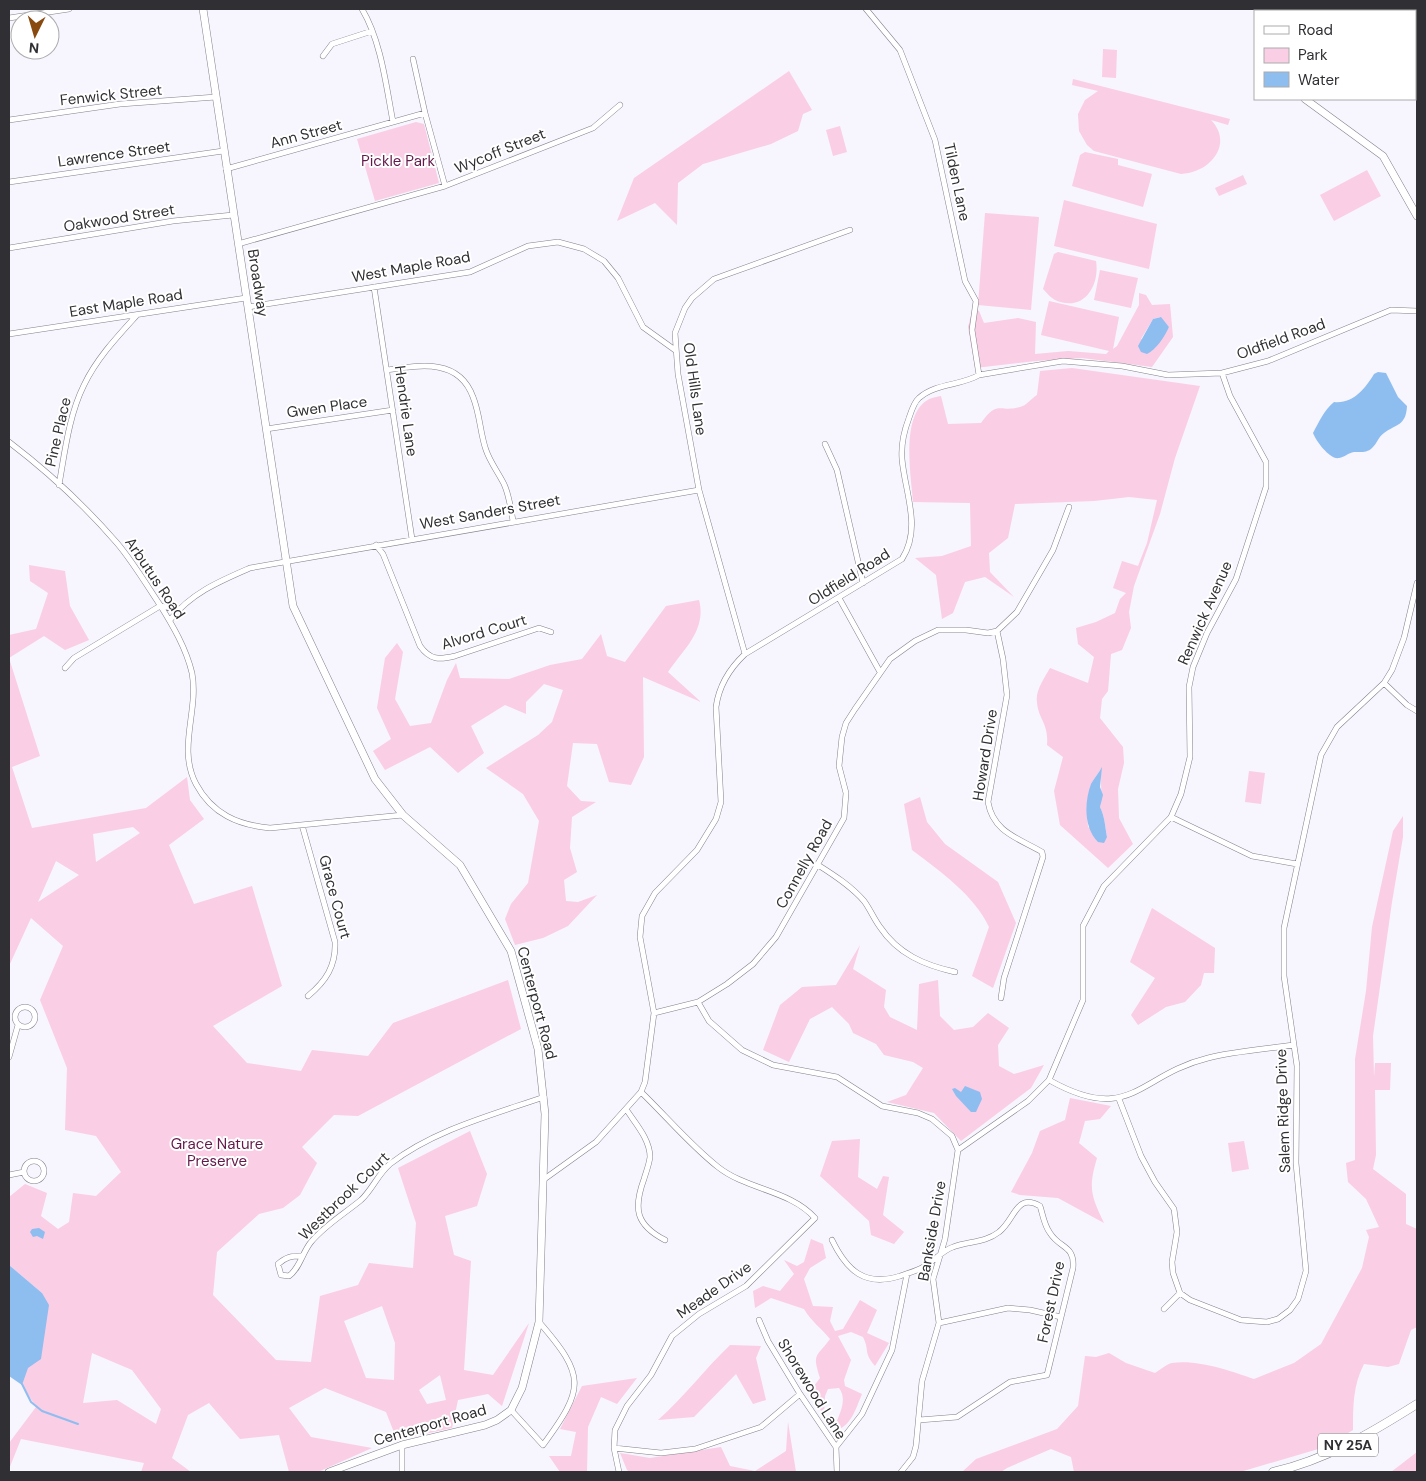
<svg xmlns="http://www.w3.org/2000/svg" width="1426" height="1481" viewBox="0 0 1426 1481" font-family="'DM Sans',sans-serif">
	<rect width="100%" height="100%" fill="#f7f5fe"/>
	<path fill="#facee5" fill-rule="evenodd" d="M1103,49L1117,50L1116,78L1102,77Z
		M789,71L812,110L803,114L798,131L771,144L703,164L678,183L677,225L655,203L617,221L634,178Z
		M1073,79L1230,119L1228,125L1211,120C1234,144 1210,173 1181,174L1094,151L1087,145L1079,131L1078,114L1085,100L1098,91L1072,85Z
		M416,122L424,124L439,183L375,201L357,139Z
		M840,126L847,152L833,156L826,130Z
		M1085,152L1118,159V165L1152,174L1143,207L1072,186L1080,155Z
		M1367,170L1381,196L1334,221L1320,195Z
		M1243,175L1247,184L1219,196L1215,188Z
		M1064,200L1157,224L1149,269L1054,246Z
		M985,213L1039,217L1031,310L978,305Z
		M1058,252L1096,261C1100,285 1084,313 1055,300C1051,298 1046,292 1043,289L1054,254Z
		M1100,270L1138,278L1131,308L1094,300Z
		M1139,293L1146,295L1152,305L1170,304L1173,337L1152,367L1082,358L1036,361L975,368L968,327L973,308L979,311L984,323L1018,318L1036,322L1035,354L1068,351L1106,354L1109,351L1041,335L1049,301L1119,317L1113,349L1117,346L1139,305ZM1160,317L1169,327L1161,338L1141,339L1153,319Z
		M1072,368L1200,386L1175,458L1160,514L1134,586L1129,612L1131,628L1122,650L1111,654L1108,691L1102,699L1100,718L1123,747L1124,763L1118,789L1119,818L1133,844L1108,868L1060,825L1054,791L1063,757L1047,745C1049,723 1038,719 1037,702C1035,691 1045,677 1050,668L1088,683L1094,657L1078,644L1076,628L1096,622L1115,613L1120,599L1126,593L1113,588L1122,561L1138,566L1147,543L1157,500L1129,497L1094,501L1015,504L1008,538L989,553L990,572L1014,597L985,577L965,582L953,613L942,619L936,575L915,558L942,556L971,546L970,503L913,502C911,476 901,418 926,401C930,398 936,397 941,396L948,424L981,423C998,399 1000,413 1020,407C1026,406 1032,398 1037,395L1040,371ZM1101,769C1100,783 1103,794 1100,807C1105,817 1105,827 1107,837L1088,827C1087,813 1086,797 1092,783C1094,778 1098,774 1101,769Z
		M29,565L65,571L70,606L89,640L65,650L44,636L9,658L40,756L12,767L32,828L146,808L187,777L190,800L204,819L169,845L194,904L252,886L282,986L213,1026L247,1063L301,1071L312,1050L368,1056L393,1023L508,980L521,1029L358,1116L334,1115L302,1147L317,1163L300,1195L283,1208L259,1214L217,1252L213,1295L276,1360L311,1362L320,1296L358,1285L369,1263L413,1268L416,1223L398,1168L470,1131L487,1174L477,1206L445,1216L454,1255L471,1261L464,1370L493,1375L529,1323L502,1406L488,1394L458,1400L452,1428L397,1440L386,1412L325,1388L289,1408L311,1437L372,1448L318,1472H289L279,1435L240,1439L209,1403L188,1415L172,1458L191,1472H141L144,1463L21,1439L9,1469V1443L36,1407L22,1385L42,1293L9,1265V1197L25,1184L47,1193L41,1216L58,1229L69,1222L73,1193L96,1196L121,1172L96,1136L65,1130L67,1068L40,1000L63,946L31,918L9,966V635L36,629L48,593L30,581ZM133,827L140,833L96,862L93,834ZM56,861L79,875L38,902ZM382,1306L395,1343L394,1380L366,1378L344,1321ZM92,1353L132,1370L161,1409L156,1424L117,1400L83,1403ZM440,1375L446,1400L427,1404L419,1390Z
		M699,600C707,630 683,650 668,672L701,702L643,677L644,757L631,785L609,782L597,744L573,743L567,786L581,801L596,802L572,817L570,848L577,872L564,880L566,901L578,902L597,895L568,926L543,938L515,945L505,919L511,904L528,883L539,821L523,794L486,768L538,735L552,722L563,690L544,684L526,702V714L505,705L471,726L484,753L458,773L430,747L385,770L373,751L391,739L377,708L385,658L397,643L403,652L395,699L410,726L431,723L447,680L456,663L460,678L509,679L550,665L582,659L601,634L607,656L625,662L666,606Z
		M1249,771L1265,773L1261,804L1245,802Z
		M920,797L927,822L945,844L998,882L1016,923L993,988L972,976L989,927C974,895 940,871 912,850L904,804Z
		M1403,816V837L1392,902L1373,1036L1374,1077L1375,1063H1391L1390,1090H1375L1376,1155L1373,1169L1406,1194V1224L1417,1229V1327L1411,1330L1399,1364L1388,1367L1364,1364C1353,1385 1353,1406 1353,1430L1325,1447L1240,1472H1074L1071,1457L1051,1449L1007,1468L1001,1472H962L976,1459L1057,1429L1078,1406L1085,1356L1096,1357L1109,1353L1126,1363L1155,1373C1160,1370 1167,1364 1172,1363C1197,1359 1231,1371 1254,1379L1294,1363L1321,1344L1362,1268L1369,1237L1366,1230L1379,1227L1366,1199L1348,1182L1346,1163L1355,1160V1059L1366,991L1372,927L1393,831Z
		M1152,908L1215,948L1214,973H1204L1201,985L1185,1002L1166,1007L1138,1025L1131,1015L1155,978L1130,962Z
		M860,945L853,969L886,990L884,1007L890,1017L917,1030L919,984L938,980L940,1016L954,1030L973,1027L988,1013L1009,1028L998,1045L999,1066L1014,1074L1044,1065L1031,1088L961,1141L934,1113L887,1102L906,1095L923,1068L913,1062L884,1055L876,1044L853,1033L849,1024L832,1007L810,1019L789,1062L763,1050L780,1005L802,987L836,985Z
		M1070,1098L1111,1106L1100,1119L1085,1121L1079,1143L1097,1158C1088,1188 1091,1196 1104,1223L1058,1198L1020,1195L1011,1192L1032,1153L1040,1131L1065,1120Z
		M860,1139L858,1177L877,1189L883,1176L889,1177L883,1215L904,1232L894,1244L871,1235L869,1221L820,1176L832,1141Z
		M1244,1141L1249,1169L1232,1172L1228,1143Z
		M811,1239L823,1244L826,1258L810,1268L804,1279L813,1306L833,1307L830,1321L835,1331L843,1329L860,1300L877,1310L867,1333L889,1343L875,1366C863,1352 870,1351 863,1337L851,1332L838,1336L851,1360L844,1380L845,1386L862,1394C856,1408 851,1428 833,1431C837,1418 849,1401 839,1388L828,1389L825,1396L824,1415L813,1399L811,1390L820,1378C812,1353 816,1358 830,1339C821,1328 811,1321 804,1309L771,1298L755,1308L753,1291L763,1286L780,1291L794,1274L784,1260L797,1266L804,1262Z
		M730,1345L761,1346L756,1358L766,1400L753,1404L736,1374L694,1417L658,1420C684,1397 705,1369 730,1345Z
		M637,1378L617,1404L601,1397L588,1427L587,1472H560L549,1456H571L576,1432L560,1429L582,1386Z
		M788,1422L796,1472H630L627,1470L620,1453L650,1458L721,1447L730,1466L755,1471L786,1451Z
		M1417,1452V1472H1391Z"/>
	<path fill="#8ebdf0" d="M1161,317L1169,327C1165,336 1156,350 1147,354L1141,352L1138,346L1153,319Z
		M1378,372L1386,373L1398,397L1407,406C1406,426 1396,424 1384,433C1378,437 1377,444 1372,448C1367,453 1360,452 1354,452C1348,453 1345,457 1339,458C1330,460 1316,441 1313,433C1319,422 1324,410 1334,402C1353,404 1365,389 1374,374Z
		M1102,767L1100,787L1103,795L1100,807C1105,817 1105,827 1107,837L1104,843L1098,842C1084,828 1084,803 1091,784C1094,778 1099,773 1102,767Z
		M965,1086L980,1092L982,1099L976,1112H971L956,1096L952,1089L955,1088L961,1092Z
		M39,1228L45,1232L43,1239L37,1236L33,1237L30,1232L32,1229Z
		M9,1265L42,1293L49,1305L41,1359L28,1368L22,1385L9,1376Z"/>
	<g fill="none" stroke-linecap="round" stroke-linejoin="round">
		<path stroke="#8ebdf0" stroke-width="2" d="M22,1384L31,1402L42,1411L78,1424"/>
		<defs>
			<path id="minor" d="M362,9C381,41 386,85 393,122
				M866,9L900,50L935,140L965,281L976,301L972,330L979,375
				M9,18L69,9
				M323,56L332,44L372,31
				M413,59L425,113
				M9,120L120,104L216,97
				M226,169L425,113L445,186
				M9,182L223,151
				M238,244L445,186L593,128L620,105
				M9,248L173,221L233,215
				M374,287L412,539
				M248,307L470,272L528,246L558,242L584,249L604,261L618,278L643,327L675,350
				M9,334L246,298
				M387,370C420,365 459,358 473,397C480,414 480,433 486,450C490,462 498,472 504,484C509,495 511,508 513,521
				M266,429L393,410
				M9,442C47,471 85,506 117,543C133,562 146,584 160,605C173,626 186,648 192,673C199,711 177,748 196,784C212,814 238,825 270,828L403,815
				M825,444L837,470L863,583
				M59,485C65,451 69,415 84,385C97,358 117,337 137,315
				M376,545L383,554L420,646C430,660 439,660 455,656L539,628L551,632
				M839,598L880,672
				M170,620C191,593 220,581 250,568L699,490
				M997,631L1003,659L1007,695L988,802C993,832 1018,838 1042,852L1043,857L1004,978L1001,998
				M745,654L699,490L678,374L675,333L685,308L692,298L714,279L850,230
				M65,668L74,658L160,606L179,609
				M1384,683L1407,705L1417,711
				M1171,817L1252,856L1297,864
				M302,825L335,942C336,966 326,981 308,996
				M818,865C834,875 851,886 864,901C870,909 874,919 880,927C898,954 924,965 955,972
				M698,1002L709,1021L742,1050L773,1065L837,1077L882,1106L918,1113L932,1119L952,1136L958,1150L945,1239L933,1279L939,1323L922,1381L916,1446L913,1457L901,1472
				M15 1017a10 10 0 1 1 20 0a10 10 0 1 1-20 0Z
				M654,1013L698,1002L727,984L753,964L776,937L844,818L846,793L839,766L842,737L846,723L855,709L890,659L915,641L938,630H966L988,633L997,631L1017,612L1053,550L1069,507
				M9,1057L18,1025
				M1049,1080C1131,1126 1138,1075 1208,1058C1235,1051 1266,1049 1294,1045
				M1119,1099L1141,1156L1155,1182L1174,1209L1177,1232L1172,1262L1173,1273L1180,1293L1190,1300L1241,1320L1267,1322L1278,1319L1290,1310L1298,1299L1306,1271L1296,1163L1297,1066L1284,976V928L1321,755L1337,727L1384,683L1392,670L1404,638L1417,583
				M626,1109C635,1123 650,1139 650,1157C649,1165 646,1172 644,1179C633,1209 636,1225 665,1240
				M958,1150L1028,1101L1049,1080L1083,1000V926L1104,886L1171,817L1181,794L1190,757L1189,687L1193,667L1207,633L1236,579L1266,487V462L1230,396L1222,373
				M24 1171a10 10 0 1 1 20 0a10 10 0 1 1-20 0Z
				M9,1175L24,1172
				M543,1180L596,1142L641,1092L645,1082L654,1013L640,937L642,916L655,893L697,850L716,819L721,802L716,707C719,685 729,669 745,654L902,559C922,528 905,493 902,459C901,446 904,431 909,418C911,412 914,402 919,398C936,383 960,386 979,375L1063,361L1122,366L1168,375L1222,373L1268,361L1391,310L1417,311
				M832,1240C847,1271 865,1287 900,1276C908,1273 917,1271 925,1266C934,1261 943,1250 953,1247C968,1241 985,1243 999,1232C1015,1220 1016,1192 1040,1206C1043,1215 1044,1225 1050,1233C1060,1249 1075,1245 1073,1268L1047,1375L1010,1382L957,1417L919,1420
				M301,1256C291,1256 286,1257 278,1264L281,1275L289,1276C300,1268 302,1253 311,1242C325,1225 344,1214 361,1200C372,1190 378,1174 390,1164C434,1130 492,1115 544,1097
				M1164,1309L1180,1293
				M759,1320L768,1341L800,1394L836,1447L837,1472
				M939,1323L1008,1308L1030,1310L1061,1317
				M511,1410L543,1445C585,1388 586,1376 539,1322
				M402,1445V1472
				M836,1447L862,1414L892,1350L907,1274
				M614,1448L661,1453L695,1449L761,1427L800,1394
				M619,1472L614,1448L615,1430L627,1406L651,1375L672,1336L699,1314L746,1286L815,1218C790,1190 747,1190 718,1167C690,1145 666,1116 641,1092"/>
			<path id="secondary" d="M203,9L293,606L375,779L403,815L460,865L511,951L538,1049L545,1114L539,1322L522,1388L511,1410L497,1420L485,1425L402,1445L329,1472
				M1264,9V11
				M1305,99L1383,156L1417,216"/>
			<path id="primary" d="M1273,1472C1326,1460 1371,1433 1417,1404"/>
		</defs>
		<use href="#minor" stroke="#83818b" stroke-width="6"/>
		<use href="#secondary" stroke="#83818b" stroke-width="8"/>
		<use href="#primary" stroke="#83818b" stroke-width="9"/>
		<use href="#minor" stroke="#fff" stroke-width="5"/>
		<use href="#secondary" stroke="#fff" stroke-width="7"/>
		<use href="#primary" stroke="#fff" stroke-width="8"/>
	</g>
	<g text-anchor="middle" stroke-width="4" stroke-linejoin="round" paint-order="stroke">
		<rect fill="#fff" stroke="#6e6d70" stroke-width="1" x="1318" y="1433.5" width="60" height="23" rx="4"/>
		<g font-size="14" font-weight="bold" fill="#302f33">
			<text x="1348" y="1450">NY 25A</text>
		</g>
		<g font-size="15" fill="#302f33" stroke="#fff">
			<text transform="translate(111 95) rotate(-6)" y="5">Fenwick Street</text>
			<text transform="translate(306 134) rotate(-15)" y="5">Ann Street</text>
			<text transform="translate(500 151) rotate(-22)" y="5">Wycoff Street</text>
			<text transform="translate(114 154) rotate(-8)" y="5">Lawrence Street</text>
			<text transform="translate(957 182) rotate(78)" y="5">Tilden Lane</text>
			<text transform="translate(119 218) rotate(-9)" y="5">Oakwood Street</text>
			<text transform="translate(411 267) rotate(-10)" y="5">West Maple Road</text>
			<text transform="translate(258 283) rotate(81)" y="5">Broadway</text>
			<text transform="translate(126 303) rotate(-9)" y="5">East Maple Road</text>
			<text transform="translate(1281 339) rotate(-20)" y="5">Oldfield Road</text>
			<text transform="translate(695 389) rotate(82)" y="5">Old Hills Lane</text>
			<text transform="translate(327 407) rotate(-8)" y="5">Gwen Place</text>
			<text transform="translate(406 411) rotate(82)" y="5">Hendrie Lane</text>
			<text transform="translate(58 432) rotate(-77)" y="5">Pine Place</text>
			<text transform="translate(490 512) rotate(-10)" y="5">West Sanders Street</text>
			<text transform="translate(849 577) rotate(-32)" y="5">Oldfield Road</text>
			<text transform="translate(155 578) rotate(56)" y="5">Arbutus Road</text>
			<text transform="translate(1205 613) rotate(-66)" y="5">Renwick Avenue</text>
			<text transform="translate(484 632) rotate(-17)" y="5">Alvord Court</text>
			<text transform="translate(985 755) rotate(-81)" y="5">Howard Drive</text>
			<text transform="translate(804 864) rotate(-61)" y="5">Connelly Road</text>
			<text transform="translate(335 897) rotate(75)" y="5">Grace Court</text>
			<text transform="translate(537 1003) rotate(75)" y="5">Centerport Road</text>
			<text transform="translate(1283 1111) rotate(-92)" y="5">Salem Ridge Drive</text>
			<text transform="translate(344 1196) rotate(-44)" y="5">Westbrook Court</text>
			<text transform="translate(932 1231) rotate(-80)" y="5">Bankside Drive</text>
			<text transform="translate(714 1290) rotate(-35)" y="5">Meade Drive</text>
			<text transform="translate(1051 1302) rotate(-78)" y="5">Forest Drive</text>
			<text transform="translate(812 1389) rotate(58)" y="5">Shorewood Lane</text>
			<text transform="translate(430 1425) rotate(-16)" y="5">Centerport Road</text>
		</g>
		<g font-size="15" fill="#631949" stroke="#fff">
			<text x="398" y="166">Pickle Park</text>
			<text x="217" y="1149">Grace Nature<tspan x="217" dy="17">Preserve</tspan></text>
		</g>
	</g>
	<rect width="1426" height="1481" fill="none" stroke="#302f33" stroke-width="20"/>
	<rect x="1254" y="10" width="162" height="90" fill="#ffffff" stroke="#acacad"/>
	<rect x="1264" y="26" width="25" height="8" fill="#ffffff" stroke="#acacad"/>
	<text x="1298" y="35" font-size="15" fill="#302f33">Road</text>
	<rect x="1264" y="48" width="25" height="15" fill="#facee5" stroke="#acacad"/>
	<text x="1298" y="60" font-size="15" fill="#302f33">Park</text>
	<rect x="1264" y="72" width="25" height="15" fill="#8ebdf0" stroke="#acacad"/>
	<text x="1298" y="85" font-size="15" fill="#302f33">Water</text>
	<g transform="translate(35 35) rotate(185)"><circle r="24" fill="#ffffff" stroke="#acacad"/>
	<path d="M0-4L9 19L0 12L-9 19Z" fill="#894a10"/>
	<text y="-8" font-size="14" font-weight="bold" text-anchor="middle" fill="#302f33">N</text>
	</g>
</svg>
